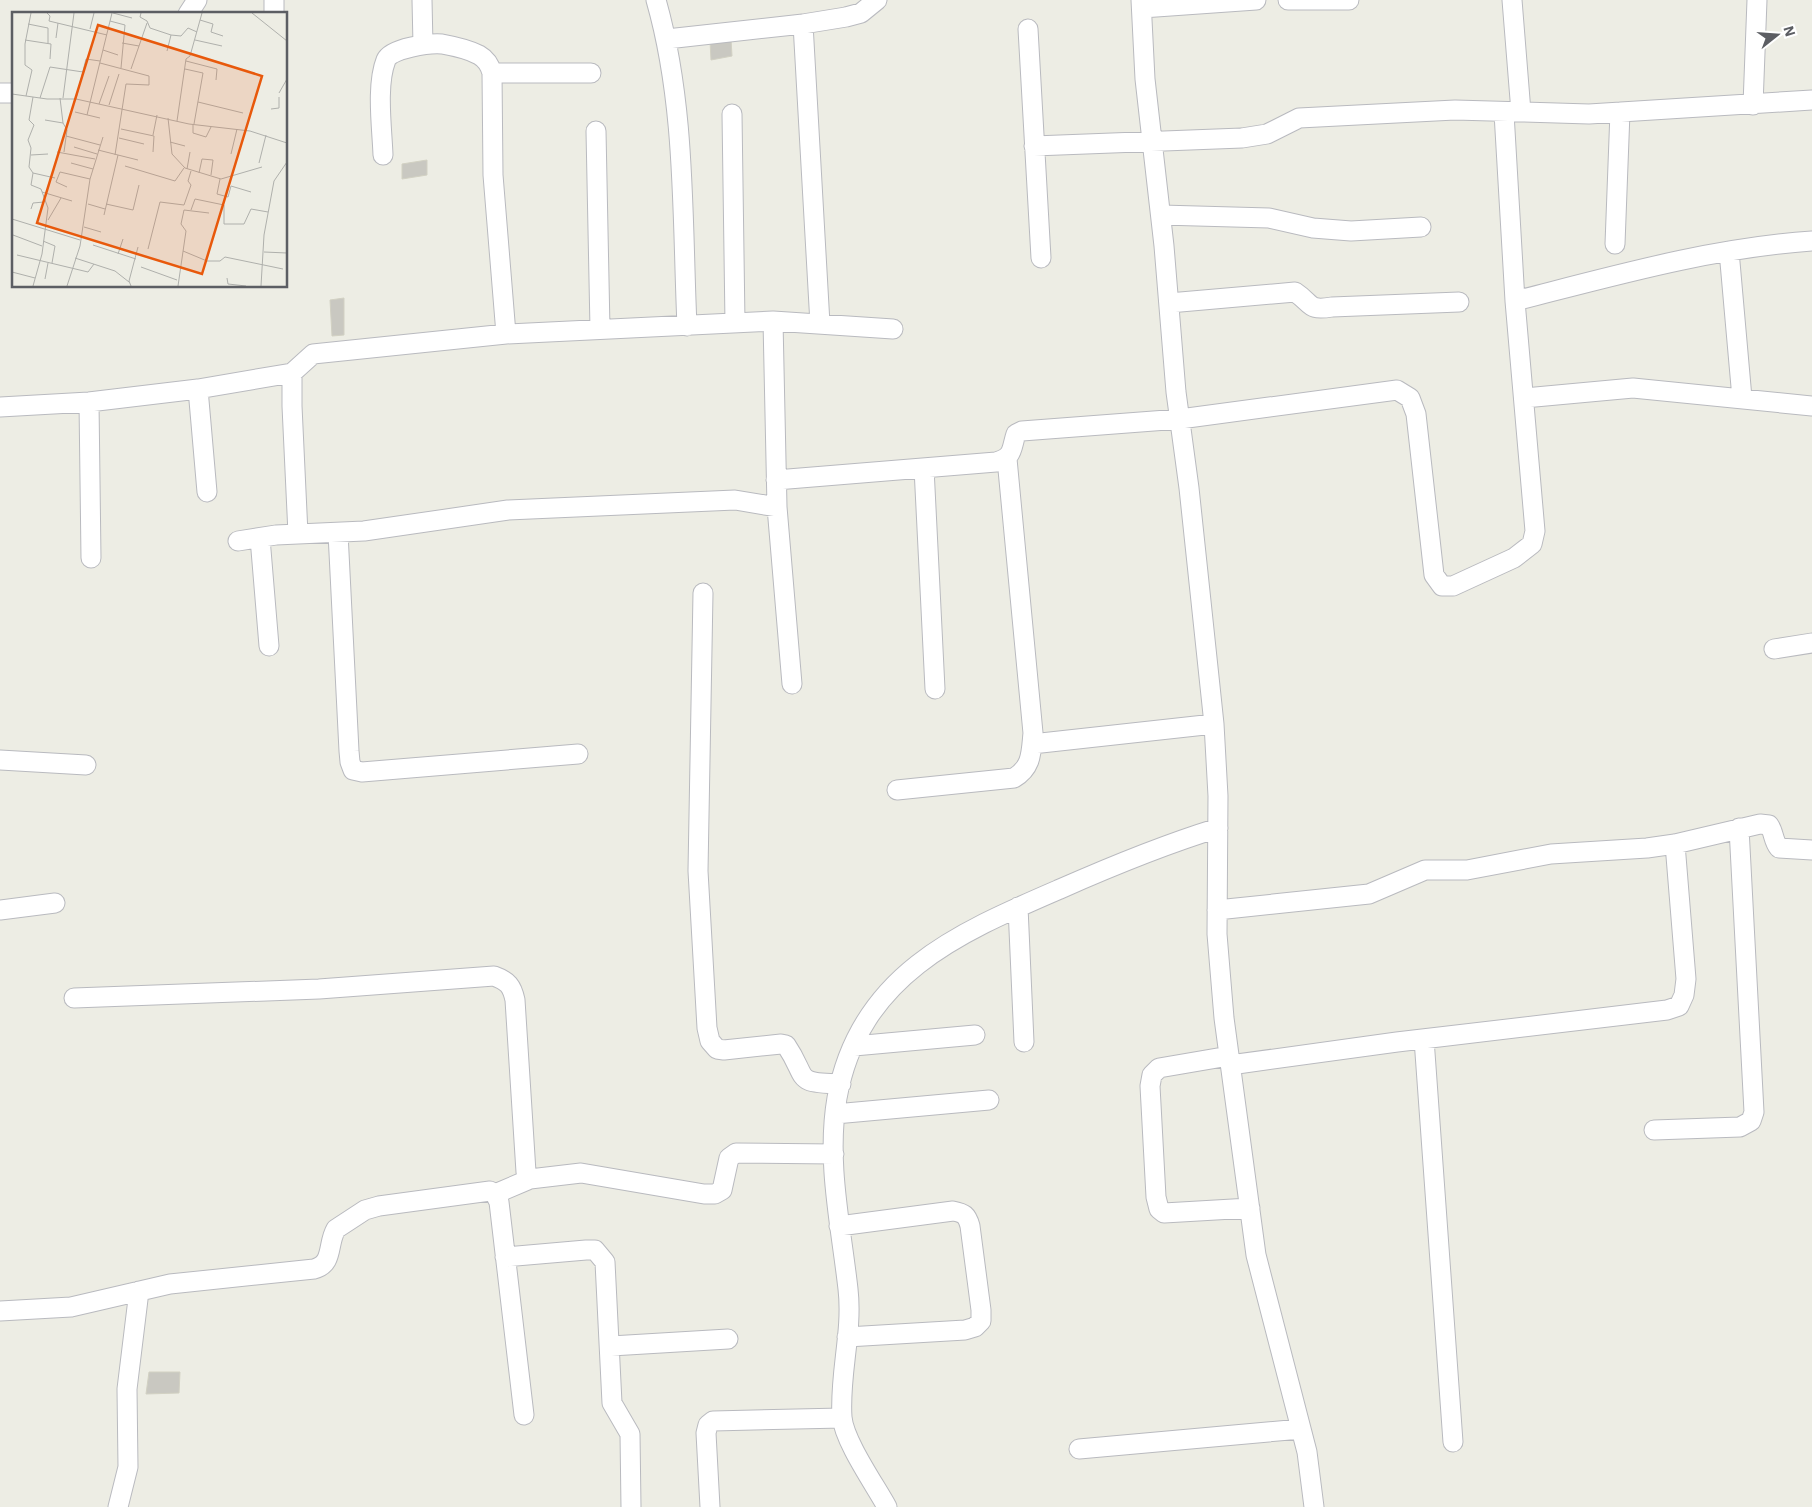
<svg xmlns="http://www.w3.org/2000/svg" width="1812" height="1507" viewBox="0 0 1812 1507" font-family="'IBM Plex Sans',sans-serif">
	<rect width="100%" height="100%" fill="#edede4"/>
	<path fill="#c9c8c1" stroke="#d2d1c3" d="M731,39L732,56L711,60L710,41Z
		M427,160V175L402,179V164Z
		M344,298V335L332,336L330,300Z
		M149,1372H180L179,1393L146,1394Z"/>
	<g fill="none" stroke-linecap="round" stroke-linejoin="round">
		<defs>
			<path id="minor" d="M274,0V14
				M422,0L423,45
				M656,0C686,105 682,217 687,326
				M1141,0L1145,79L1164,246L1176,392L1189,488L1214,724L1218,796L1217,934L1224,1018L1256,1255L1307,1452L1314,1507
				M1288,0H1349
				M1512,0L1521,112
				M1142,8L1256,0
				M188,14L197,0
				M803,24L820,324
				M1028,29L1041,258
				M667,39L803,24L846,17L861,13L877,0
				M492,73H591
				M0,93H14
				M1753,105L1757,0
				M732,114L735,323
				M596,131L600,329
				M1034,146L1242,138L1267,134L1299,118L1455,110L1589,114L1812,100
				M383,155C382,128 376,85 386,60C391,48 430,43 442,44C453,46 470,50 479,55C486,59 490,65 492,73L493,175L506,334
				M1161,215L1269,218L1313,228L1351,231L1421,227
				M1615,244L1620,112
				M1729,251L1742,398
				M1515,301C1613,276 1711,248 1812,241
				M1169,303L1295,292C1313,304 1307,311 1332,307L1459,302
				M773,321L777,507L792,684
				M292,373V406L298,534
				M198,389L207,492
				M1524,398L1633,388L1812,406
				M89,402L91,558
				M0,407L89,402L198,389L292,373L313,354L506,334L773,321L893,329
				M924,468L935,689
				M776,480L996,462C1014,457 1011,449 1016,434L1022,431L1180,419L1397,390L1410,398L1416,414L1434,575L1442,586H1453L1514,558L1532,544L1535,531L1515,301L1504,113
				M338,533L349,751L350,762L353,770L362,772L578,754
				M260,538L269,646
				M238,541L276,535L364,531L508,510L735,500L777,507
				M703,593L698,871L707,1028L710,1041L717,1049L724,1050L781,1044L786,1045C809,1079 792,1083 841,1084
				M1774,649L1812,643
				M1032,744L1214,724
				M0,760L86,765
				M897,790L1014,778C1032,767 1031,753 1033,733L1007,459
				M1018,907L1024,1042
				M0,910L55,903
				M1217,910L1369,894L1425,870H1467L1551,854L1647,848L1675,844L1760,824L1769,825C1774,832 1773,841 1779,848L1812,850
				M74,998L319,989L494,976C508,981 512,986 515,1000L526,1172L530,1179L581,1173L704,1194H715L722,1190L729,1158L736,1153L834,1154
				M1424,1039L1453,1442
				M854,1046L975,1035
				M1229,1056L1159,1068L1152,1075L1150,1086L1156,1197L1159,1209L1164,1213L1250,1208
				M1230,1065L1397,1042L1667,1010L1679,1006L1684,995L1686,979L1675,844
				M835,1114L989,1100
				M1654,1130L1740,1127L1751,1121L1754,1112L1739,828
				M495,1194L530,1179
				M839,1226L953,1211C964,1213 967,1215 970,1226L981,1310V1321L975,1327L965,1330L847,1337
				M505,1257L586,1250H595L605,1262L612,1403L630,1434L631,1507
				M0,1311L71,1307L170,1284L314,1269C334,1264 327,1244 336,1229L365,1210L379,1206L490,1191L495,1194L499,1202L524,1415
				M611,1346L728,1339
				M1079,1449L1301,1429
				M118,1507L128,1467L127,1389L139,1291
				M710,1507L706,1433L708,1425L713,1421L842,1418
				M887,1507C875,1485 844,1441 842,1417C839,1375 853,1332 848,1289C841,1226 826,1161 837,1098C859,975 958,933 1060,889C1112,866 1163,845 1218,828"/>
		</defs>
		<use href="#minor" stroke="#b9babf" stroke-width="21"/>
		<use href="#minor" stroke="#fff" stroke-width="19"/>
	</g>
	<g transform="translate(12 12)">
		<rect width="275" height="275" fill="#edede4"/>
		<path fill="none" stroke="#afb0ac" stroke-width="1" d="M35,1L38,4L37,9L95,23M101,1L120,6M129,1L128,5L135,9L138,16L159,23L155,39M240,1L275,29M188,8L201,12L199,20L211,24M98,9L113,13L109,56M16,12L36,16V31M78,17L82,1M159,23L169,24L176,16L185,20M44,26L46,11M13,28L39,32L38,47M183,28L210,34M110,31L127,34M91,38L106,43M174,49L205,57L204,68M88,51L137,64V73L114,72L103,143M119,57L135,11M173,57L191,61L182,112M267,81L275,67M0,82L35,87H64L177,112L238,119L275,131M14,84L20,58L13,53V32L19,1M28,86L38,55L71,60M48,86L51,111L55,118L52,140M51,86L62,1M64,87L74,47L88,49M186,90L231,101M87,92L97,64M97,93L107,62M259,97L267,96V85M63,100L88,106M75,103L100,1M156,106L160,142L173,156L209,167L250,155M33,108L51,111M165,109L174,47L178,44L190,1M181,112V121L194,125L199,115M109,117L142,124L141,140M141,123L145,103M54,124L88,133M107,126L132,132M158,130L173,134M62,135L85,142M86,138L126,148M45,140L83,147M219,142L225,117M19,143L36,142M59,151L81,157M247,151L254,123M113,154L163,169L172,156M175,157L178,140M21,161L43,166M187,161L190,147L201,148L199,163M208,167L205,182L216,185L219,174L239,180M55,175L44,170L48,160L78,167M30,180L60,189M76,192L93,197M94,192L121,198L127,173M19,197L21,191L32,190M179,198L183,187L212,193V212H232L239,197L256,200M92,203L106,143M0,207L68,228M36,208L49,186M72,215L89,220M1,223L30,234M31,229L43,234L40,251M81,233L124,247M136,237L148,190L172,193L179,173L176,169L179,159M171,239L195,249H208L213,245L271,257M252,240L275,241M106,242L111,227M5,243L76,260L82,252M63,246L103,259L117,270M129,255L165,268M0,260L23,266M215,266L216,272L234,274M33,267L36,251M21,274L30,242L36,196L29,177L19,173L21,161L17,155L19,136L16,128L22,113L17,108L21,85M55,274L68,234L78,167L91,125M119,274L117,269L126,235M166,274L174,219L169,212L172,198L197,201M249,274L252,223L262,169L275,150"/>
		<path fill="#e8590c" fill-opacity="0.15" stroke="#e8590c" stroke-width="2.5" d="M86,13L250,64L190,262L25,211Z"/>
		<rect width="275" height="275" fill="none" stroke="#5c5e63" stroke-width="2.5"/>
	</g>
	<g transform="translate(1777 35) rotate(73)" stroke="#ffffff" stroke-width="4" paint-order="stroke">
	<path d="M0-4L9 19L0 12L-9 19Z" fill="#5c5e63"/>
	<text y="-8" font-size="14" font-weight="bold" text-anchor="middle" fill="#5c5e63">N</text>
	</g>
</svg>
